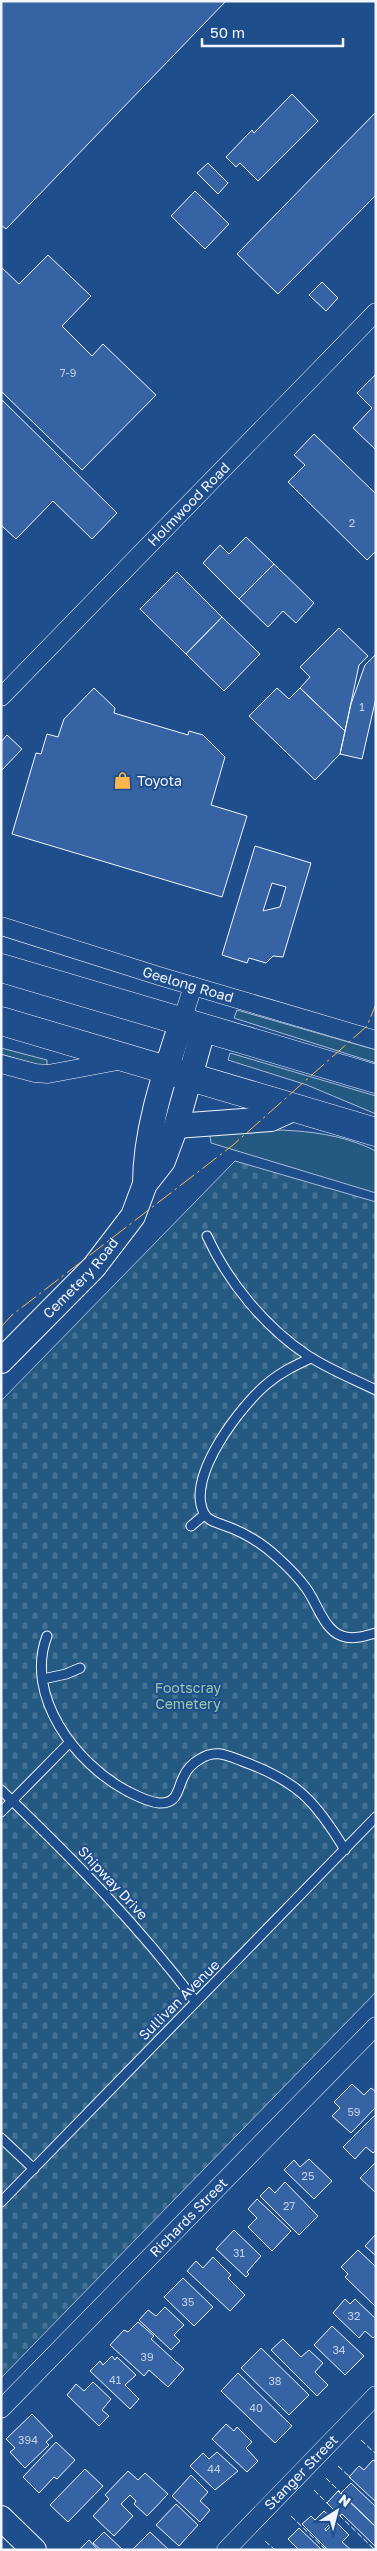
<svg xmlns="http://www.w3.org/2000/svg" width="377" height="2551" viewBox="0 0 377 2551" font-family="'Golos Text',sans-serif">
	<defs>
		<pattern id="cemetery-stones" width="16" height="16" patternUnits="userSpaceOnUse" patternTransform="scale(1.25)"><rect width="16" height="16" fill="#245a82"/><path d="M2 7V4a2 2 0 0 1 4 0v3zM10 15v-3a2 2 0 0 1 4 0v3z" fill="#447295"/></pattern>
	</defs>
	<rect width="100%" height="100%" fill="#1f4e8c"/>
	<path fill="#245a82" stroke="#a8bbd7" d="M237,1010L376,1050V1063L234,1018Z
		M1,1048L47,1060V1066L34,1064L1,1054Z
		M230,1053L376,1096V1114L307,1085L228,1060Z
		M209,1130C265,1130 324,1125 376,1151V1193L211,1143Z"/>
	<path fill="url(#cemetery-stones)" stroke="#a8bbd7" d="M235,1161L376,1202V1992L1,2378V1401Z"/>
	<path fill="#3563a3" stroke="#f2f6ff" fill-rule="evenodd" d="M1,1H226L6,229L1,225Z
		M292,94L318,121L258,181L240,163L236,167L226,157L252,130L254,133Z
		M376,112V195L278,294L237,254Z
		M208,163L228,183L218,194L197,173Z
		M195,191L229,224L205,249L171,216Z
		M48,255L91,296L62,326L92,356L103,344L156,395L82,470L1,391V267L19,284Z
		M322,282L338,298L326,311L309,295Z
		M376,374V450L353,428L372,408L357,393Z
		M1,399L117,513L92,539L53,501L16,539L1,525Z
		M314,434L376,494V551L367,560L288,482L305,465L294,455Z
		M246,537L274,564L239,599L203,563L220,545L229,554Z
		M274,564L314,603L296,623L283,611L268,627L239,599Z
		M177,572L222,617L186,654L140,609Z
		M222,617L260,654L224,691L186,654Z
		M339,628L368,656L359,665L345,731L300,688L310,677L300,667Z
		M376,654V698L362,759L340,754L351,704L365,665Z
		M94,688L115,708L114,713L188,735L189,731L203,735L225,757L211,805L247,816L222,897L12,834L36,753L41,754L47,734L58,737L64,719Z
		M277,688L289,699L300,688L345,731L340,754L315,780L249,716Z
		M7,735L22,749L1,771V742Z
		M255,846L311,863L283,957L273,956L266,963L249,958L247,963L222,955ZM272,883L286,887L280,907L263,911Z
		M352,2084L364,2095L371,2088L376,2092V2107L351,2133L332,2116L340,2108L334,2102Z
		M376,2114V2150L373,2153L366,2147L355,2159L343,2147Z
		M309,2159L332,2181L314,2199L284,2170L294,2160L300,2167Z
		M376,2162V2193L360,2178Z
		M285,2182L318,2216L299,2235L260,2196L269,2187L275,2193Z
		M257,2199L291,2231L272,2251L248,2227L257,2218L248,2209Z
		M234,2230L261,2256L247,2272L249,2274L246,2277L216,2249Z
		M376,2234V2256L365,2246Z
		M358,2250L376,2267V2307L345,2277L348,2274L341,2267Z
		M213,2257L231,2275L228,2278L245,2295L230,2311L187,2271L196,2261L203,2268Z
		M183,2278L213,2307L194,2326L164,2297Z
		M345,2299L350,2304L355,2299L376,2319V2335L373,2338L365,2331L359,2338L333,2313Z
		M165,2307L184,2325L174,2335L180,2341L171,2350L139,2320L148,2310L156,2316Z
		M138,2322L154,2336L151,2339L184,2369L168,2387L149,2370L144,2376L110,2345L124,2330L128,2332Z
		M332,2326L364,2356L345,2375L314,2345Z
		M283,2339L301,2357L309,2350L323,2363L315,2372L328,2385L317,2396L271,2350Z
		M261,2348L309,2395L289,2415L241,2368Z
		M112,2356L115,2360L117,2357L136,2375L125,2385L139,2399L130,2409L90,2371L100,2361L103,2365Z
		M238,2373L292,2426L275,2443L221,2391Z
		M93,2382L111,2399L102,2410L109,2416L99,2426L67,2395L76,2384L84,2391Z
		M32,2414L53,2436L46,2442L49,2445L25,2468L10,2452L15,2448L6,2439Z
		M226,2424L234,2431L237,2427L252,2442L246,2448L258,2461L247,2472L212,2439Z
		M56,2442L75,2460L57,2479L54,2477L39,2493L23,2477Z
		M217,2452L238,2471L215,2490L190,2466L203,2453L209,2459Z
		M373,2460L376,2462V2502L349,2477L359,2466L364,2470Z
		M85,2469L103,2486L68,2522L50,2505Z
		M128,2471L138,2480L145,2473L168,2494L147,2516L134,2504L136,2501L130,2495L121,2504L133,2516L114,2536L93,2516L109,2499L105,2495Z
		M191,2475L208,2492L200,2501L210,2510L200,2522L172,2496Z
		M351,2483L376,2507V2527L341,2493Z
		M338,2491L376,2527V2547L342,2514L340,2516L327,2503Z
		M176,2504L198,2525L179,2546L156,2525Z
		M324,2511L334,2520L325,2529L326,2531L335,2521L349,2535L342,2542L351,2550H328L302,2524L311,2516L315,2520Z
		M299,2528L322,2550H299L288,2539Z
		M104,2532L123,2550H101L93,2543Z
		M150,2532L169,2550H132Z
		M89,2540L98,2550H79Z"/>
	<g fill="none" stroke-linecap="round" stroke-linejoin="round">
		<defs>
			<path id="lane" d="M207,1236C228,1282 265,1327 307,1355C328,1369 353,1379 376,1390
				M311,1358C296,1365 281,1372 268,1383C242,1404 185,1477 204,1513C208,1521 216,1522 223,1525C244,1532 262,1543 278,1558C288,1567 298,1577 306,1588C317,1603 324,1630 342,1636C353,1640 365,1636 376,1633
				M191,1526L204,1515
				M47,1636C24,1696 76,1764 127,1791C137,1796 148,1802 159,1803C179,1804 177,1788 184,1776C187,1769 193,1763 200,1759C215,1749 226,1755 242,1761C297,1781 315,1800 345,1850
				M43,1679L66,1674L80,1668
				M1,1790C71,1857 138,1925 196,2002
				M1,1812L69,1743
				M1,2138L34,2169
				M1,2202L376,1817"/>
			<g id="street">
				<path id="s1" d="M1,697L376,312"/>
				<path id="s2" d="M1,926L159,976L376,1040"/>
				<path d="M182,1021L193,986"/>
				<path d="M1,1064L35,1073L48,1074L123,1060"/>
				<path id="s3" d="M1,2409L376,2026"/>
				<path id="s4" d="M226,2550L376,2395"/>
			</g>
			<g id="secondary">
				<path d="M176,1126L271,1119L295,1108"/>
				<path d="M145,1184C145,1129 165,1073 182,1021"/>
				<path id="s5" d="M1,1361L94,1267L133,1216L145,1184L163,1161L176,1126L204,1027"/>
				<path d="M1,2518L34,2550"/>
			</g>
			<path id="highway" d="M1,968L376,1079
				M1,1021L376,1132"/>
		</defs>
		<use href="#lane" stroke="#f2f6ff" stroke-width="11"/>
		<use href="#street" stroke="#f2f6ff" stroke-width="19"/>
		<use href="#secondary" stroke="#f2f6ff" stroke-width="26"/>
		<use href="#highway" stroke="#f2f6ff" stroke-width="29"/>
		<use href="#lane" stroke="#1f4e8c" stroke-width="9"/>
		<use href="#street" stroke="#1f4e8c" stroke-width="18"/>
		<use href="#secondary" stroke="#1f4e8c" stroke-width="24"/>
		<use href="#highway" stroke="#1f4e8c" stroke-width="28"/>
		<path stroke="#f2f6ff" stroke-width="1" stroke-dasharray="6 2.5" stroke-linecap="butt" d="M361,2440L376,2454
			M338,2466L351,2478
			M326,2478L340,2492
			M314,2490L328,2504
			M339,2515L375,2550
			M291,2516L326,2550
			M265,2541L275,2550"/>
		<path stroke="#ffb74d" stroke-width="1" stroke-dasharray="18 4 2.5 4" stroke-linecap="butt" d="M1,1327L12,1315L233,1145L367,1026L376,1004"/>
	</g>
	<defs>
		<symbol id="shop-bare" viewBox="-9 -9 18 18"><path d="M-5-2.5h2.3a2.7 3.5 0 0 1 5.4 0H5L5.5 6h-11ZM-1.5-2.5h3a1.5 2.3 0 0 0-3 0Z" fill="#ffb74d" stroke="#1f4e8c" stroke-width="2.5" paint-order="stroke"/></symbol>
	</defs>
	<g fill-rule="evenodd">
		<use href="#shop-bare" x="110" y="768" width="25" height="25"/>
	</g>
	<g text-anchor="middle" stroke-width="4" stroke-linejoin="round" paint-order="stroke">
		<g font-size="11" fill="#c3d1e8">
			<text x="68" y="377">7-9</text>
			<text x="352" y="527">2</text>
			<text x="362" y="711">1</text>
			<text x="354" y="2116">59</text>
			<text x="308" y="2180">25</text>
			<text x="289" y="2210">27</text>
			<text x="239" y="2257">31</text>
			<text x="188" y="2306">35</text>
			<text x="354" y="2320">32</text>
			<text x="339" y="2354">34</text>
			<text x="147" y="2361">39</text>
			<text x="115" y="2384">41</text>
			<text x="275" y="2385">38</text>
			<text x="256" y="2412">40</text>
			<text x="28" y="2444">394</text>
			<text x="214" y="2473">44</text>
		</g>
		<g font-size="14" fill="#f2f6ff" stroke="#1f4e8c">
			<text dy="5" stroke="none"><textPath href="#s1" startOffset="269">Holmwood Road</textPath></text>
			<text dy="5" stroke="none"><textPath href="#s2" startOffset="196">Geelong Road</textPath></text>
			<text dy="5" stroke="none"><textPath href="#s5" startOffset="115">Cemetery Road</textPath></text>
			<text transform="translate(113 1883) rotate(47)" y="5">Shipway Drive</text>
			<text transform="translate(179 2000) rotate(-45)" y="5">Sullivan Avenue</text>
			<text dy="5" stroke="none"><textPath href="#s3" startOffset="268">Richards Street</textPath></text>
			<text dy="5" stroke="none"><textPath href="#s4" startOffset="108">Stanger Street</textPath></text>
		</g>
		<g font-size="14" fill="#f2f6ff" stroke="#1f4e8c" text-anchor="start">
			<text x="137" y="786">Toyota</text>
		</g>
		<g font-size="14" fill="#97c8a6" stroke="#1f4e8c">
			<text x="188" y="1693">Footscray<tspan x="188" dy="16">Cemetery</tspan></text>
		</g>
	</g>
	<rect width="377" height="2551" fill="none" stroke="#f2f6ff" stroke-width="5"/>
	<g transform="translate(337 2511) rotate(36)" stroke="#1f4e8c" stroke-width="4" paint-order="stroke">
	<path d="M0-4L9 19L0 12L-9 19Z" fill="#f2f6ff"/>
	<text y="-8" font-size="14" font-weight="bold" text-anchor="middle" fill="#f2f6ff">N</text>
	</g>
	<path d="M202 38v8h141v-8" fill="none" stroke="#f2f6ff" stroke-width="2.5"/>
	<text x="210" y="38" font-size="15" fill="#f2f6ff" stroke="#1f4e8c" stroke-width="4" paint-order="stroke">50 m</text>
</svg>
